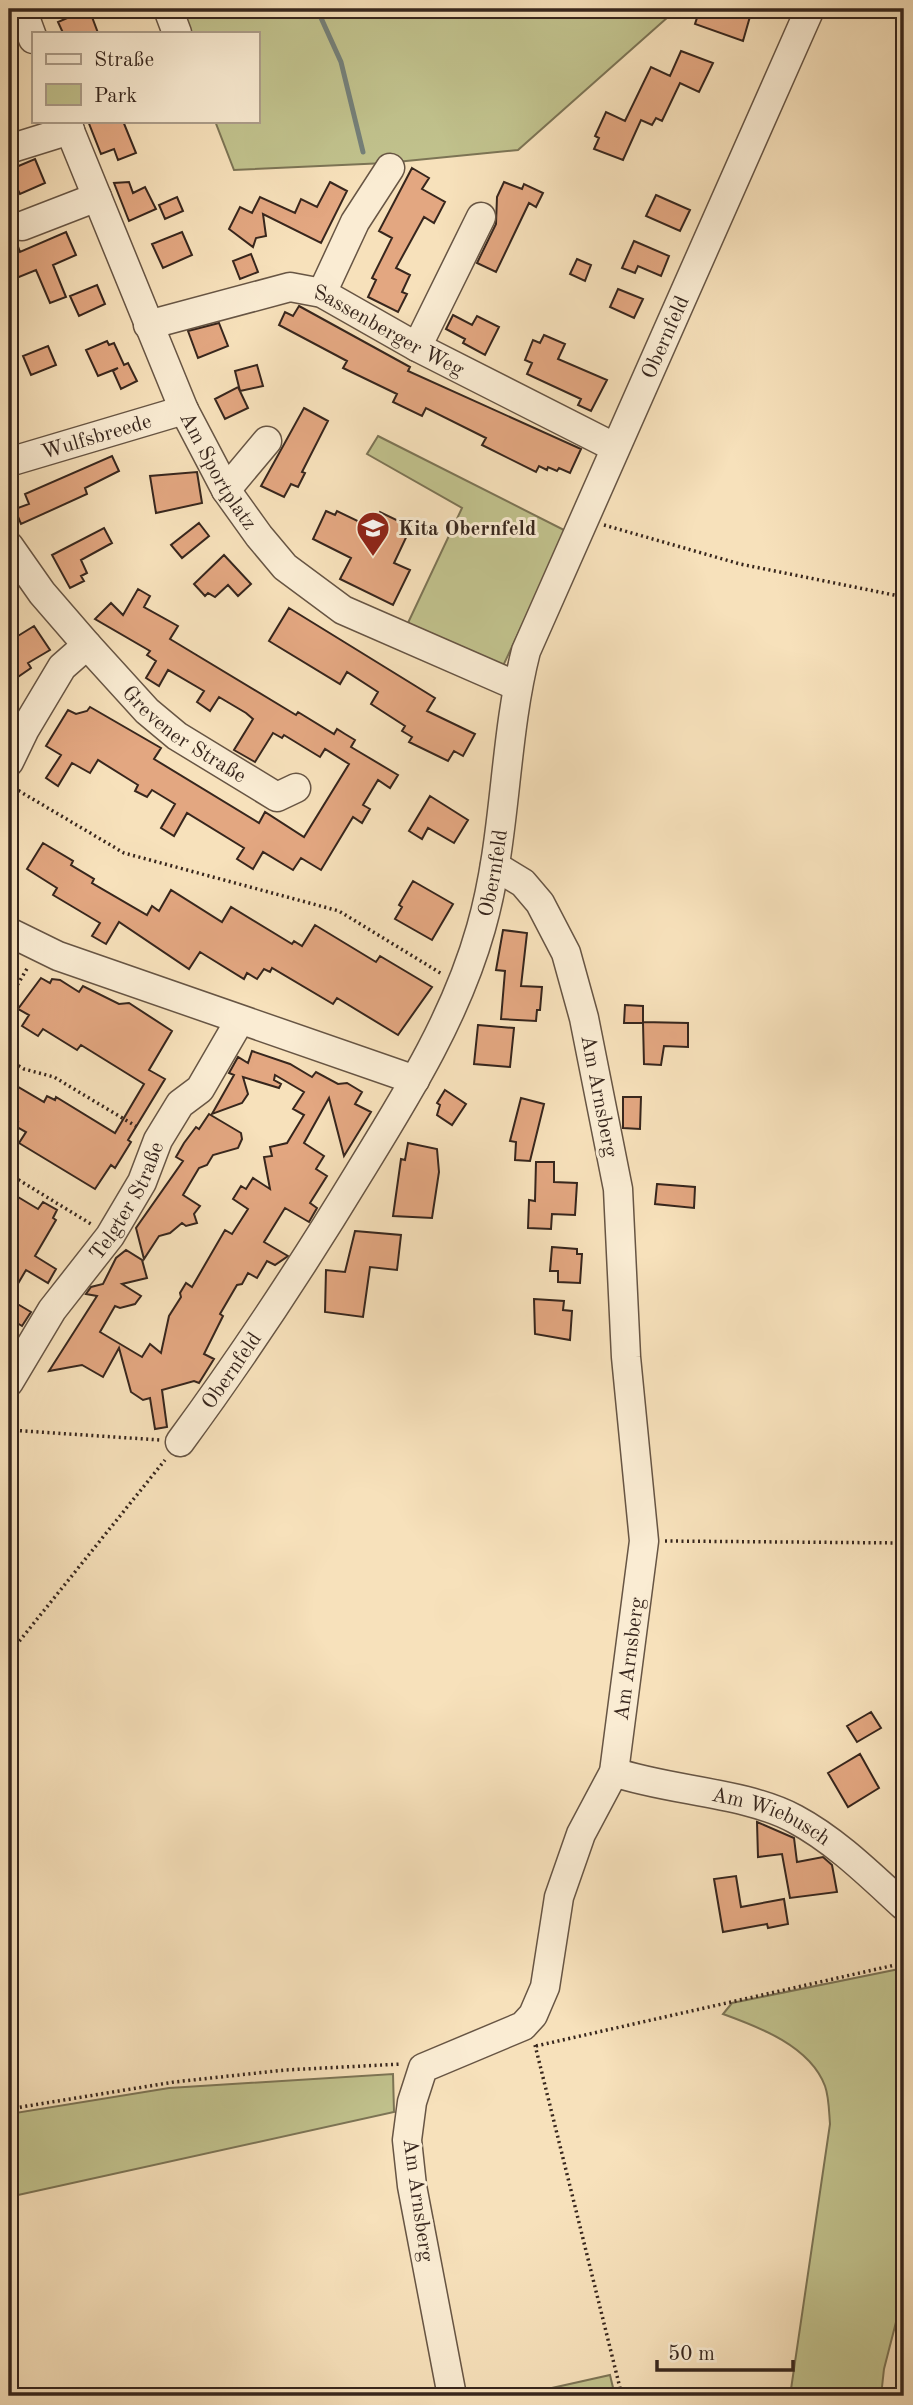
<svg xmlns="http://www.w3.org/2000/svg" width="913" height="2405" viewBox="0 0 913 2405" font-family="'Old Standard TT',serif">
	<rect width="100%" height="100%" fill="#f7e1bb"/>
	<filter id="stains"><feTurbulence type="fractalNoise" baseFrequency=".00286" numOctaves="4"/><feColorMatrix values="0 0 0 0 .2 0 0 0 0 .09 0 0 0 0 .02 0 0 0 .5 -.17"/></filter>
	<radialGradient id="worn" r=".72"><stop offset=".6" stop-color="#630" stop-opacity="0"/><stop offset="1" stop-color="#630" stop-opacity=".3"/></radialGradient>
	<path fill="#c1c28d" stroke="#7c7455" stroke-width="2" d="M173,9H677L518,150L386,163L234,170L215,121H257V33H183Z
		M378,436L566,531L503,666L407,625L462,508L367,454Z
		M904,1968V2291L884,2369L881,2396H790L830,2124C829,2112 829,2097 825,2086C810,2046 759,2027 723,2014L732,2003Z
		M393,2074L394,2112L9,2197V2114L169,2088Z
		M610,2375L615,2396H516Z"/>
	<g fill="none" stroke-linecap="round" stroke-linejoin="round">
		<path stroke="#758079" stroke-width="5" d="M317,9L341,62L363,152"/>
	</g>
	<path fill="#e3a781" stroke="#37261d" stroke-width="2" d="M69,9H89L98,33H63L58,22L72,16Z
		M700,9L726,14L727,9L751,13L743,41L695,24Z
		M681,51L713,63L699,92L680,83L662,121L656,118L652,125L641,120L623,160L594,149L599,138L595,136L606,112L625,121L651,67L670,76Z
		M88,121H123L136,153L118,160L114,149L101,154Z
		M35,159L45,183L20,194L15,184L9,187V170Z
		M412,168L429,178L422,189L445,202L434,223L424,217L396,268L410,275L402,292L407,294L398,312L368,297L376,280L372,278L392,238L379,231Z
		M129,182L133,193L145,187L156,209L129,221L114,183Z
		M330,182L347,191L321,243L263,214L266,236L256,238L253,247L229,229L240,207L252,213L260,197L295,213L301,199L317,207Z
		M504,182L522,189L524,184L543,193L536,207L529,203L496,272L477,263L496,224L497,197Z
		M656,195L690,210L680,231L646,216Z
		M177,197L183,211L165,219L159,205Z
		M66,232L76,255L53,265L66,297L50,303L36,270L9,281V235L16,241L20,252Z
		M182,232L192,255L163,268L152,244Z
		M634,241L669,256L661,276L638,266L635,273L622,268Z
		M251,254L258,272L240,279L233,261Z
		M577,259L591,265L585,281L570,274Z
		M97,285L105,304L79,316L70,296Z
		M618,289L643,299L634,318L610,307Z
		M299,306L410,367L408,371L581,449L570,473L559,468L557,471L548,467L547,470L539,466L536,472L482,445L486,438L426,408L422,416L393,402L397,394L343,368L347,361L279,325L285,312L293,316Z
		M453,315L472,325L477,316L499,327L485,355L463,343L465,339L446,329Z
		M219,323L228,346L198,358L188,331Z
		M544,335L565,344L558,359L607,380L591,411L578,405L581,399L527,374L532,363L525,360L533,340L540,343Z
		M107,341L109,345L114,343L124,365L128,363L137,381L121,389L113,371L118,368L98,376L86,350Z
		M48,346L56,365L31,375L23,356Z
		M257,365L263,386L240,391L235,371Z
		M238,387L248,408L225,419L215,399Z
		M304,408L328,421L302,472L305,473L298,487L291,484L284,497L261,486Z
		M112,456L119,471L85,488L87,494L21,524L15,509L29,504L25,494Z
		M197,472L202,503L156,513L150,476Z
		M326,511L335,515L337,511L372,528L380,512L411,527L394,563L410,570L393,605L340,579L351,558L313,539Z
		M199,523L209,536L182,558L171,545Z
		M104,528L112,543L81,560L87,573L81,576L84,581L70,588L52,555Z
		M224,555L251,584L238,596L228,585L215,597L208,593L205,596L194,584Z
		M138,589L150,596L144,607L178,626L170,639L296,715L298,712L334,734L337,729L345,734L355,740L351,747L398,775L390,788L378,780L363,805L370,809L362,823L353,817L321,870L301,858L293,870L263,852L253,869L237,859L244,848L187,813L174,836L161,828L175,804L152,790L147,797L135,791L138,785L98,760L90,773L72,763L58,786L46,778L61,755L46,746L68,710L76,714L87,711L90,707L161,748L154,759L259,823L265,812L304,837L349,764L325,749L320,757L284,735L282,738L273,733L255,762L234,750L253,719L246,713L219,697L210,711L197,702L204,691L168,670L159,686L146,678L156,661L147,655L150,651L95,619L111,603L123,615Z
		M289,608L435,698L427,711L475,734L463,756L454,751L448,761L409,742L412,737L402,731L405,726L371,704L378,692L347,672L340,684L269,641Z
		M34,626L50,650L28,663L31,668L9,683V647L15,643L13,639Z
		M430,796L468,820L454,843L428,828L422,839L409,831Z
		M43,843L73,861L71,865L94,879L92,883L147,915L152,906L159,911L171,890L222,922L231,907L292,944L294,941L302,946L315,925L376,962L380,956L432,987L398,1035L337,998L333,1004L272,968L270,972L264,969L257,979L247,973L244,979L200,952L189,969L119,922L106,944L92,936L100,923L53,895L57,888L27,869Z
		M413,881L453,904L432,940L395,919L402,907L399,905Z
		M503,930L527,933L521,986L542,987L540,1010H537L536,1021L501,1019L505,971L496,970Z
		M41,978L50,983L52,979L60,980L79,992L83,986L119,1004L129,1003L172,1031L149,1070L165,1079L128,1140L131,1142L115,1168L111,1165L95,1189L19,1143L26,1132L15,1126L18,1122L9,1116V1092L13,1084L44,1102L47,1096L55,1100L56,1097L115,1133L144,1084L81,1045L77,1050L43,1029L38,1036L22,1026L29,1015L18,1009Z
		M625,1005L643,1006V1022L688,1023V1047L664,1046L661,1065L644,1064L643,1023H624Z
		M478,1025L514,1028L510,1067L474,1064Z
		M252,1051L290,1064L312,1077L316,1072L338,1084L347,1083L362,1092L355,1104L371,1112L344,1156L329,1098L304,1143L324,1156L316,1169L327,1176L310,1203L317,1208L309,1222L285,1208L264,1242L288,1256L275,1265L267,1261L257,1278L248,1273L242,1284L237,1285L220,1314L223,1316L204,1354L214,1359L199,1383L194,1381L162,1390L167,1427L155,1429L150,1398L143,1400L131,1392L119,1348L103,1377L82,1365L49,1371L97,1296L86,1294L91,1287L103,1284L116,1258L126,1250L142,1260L147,1278L122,1284L141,1296L135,1304L120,1308L115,1306L100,1332L142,1357L150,1344L161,1353L169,1316L181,1297L180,1293L186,1283L192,1287L225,1230L232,1234L248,1209L233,1199L241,1186L246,1189L253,1178L270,1189L264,1157L272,1156L270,1147L287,1143L304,1115L293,1109L304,1092L275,1075L274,1080L281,1084L279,1088L243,1077L248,1094L242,1103L212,1114L234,1075L229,1073L238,1057L248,1063Z
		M445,1090L466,1104L452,1125L437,1115L440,1105L437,1103Z
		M623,1097H641L640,1129L623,1128Z
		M521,1098L544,1104L530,1161L515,1160L516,1142L510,1141Z
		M209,1114L241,1133L242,1139L238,1148L213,1155L207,1165L199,1168L183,1195L200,1206L194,1214L197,1223L186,1226L182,1223L170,1233L159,1236L144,1259L136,1228L183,1161L176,1157L184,1143L196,1127L199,1129Z
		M408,1143L437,1149L439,1172L432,1218L393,1216L401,1159L405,1160Z
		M536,1162H554V1182L577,1183L575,1215L552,1214L551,1229L528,1228L529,1200L535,1201Z
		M657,1184L695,1187L694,1208L655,1204Z
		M18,1197L38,1209L43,1202L57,1210L53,1218L56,1220L35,1256L56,1269L48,1283L26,1270L9,1299L31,1312L22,1326L9,1318V1214Z
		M355,1231L401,1235L397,1270L370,1267L363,1317L325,1312L326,1270L345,1272Z
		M552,1247L577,1249V1254H582L580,1283L558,1282V1271H550Z
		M534,1299L564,1301L563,1310L572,1311L570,1340L535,1334Z
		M871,1712L881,1728L857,1742L847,1726Z
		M860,1754L879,1788L848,1807L828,1773Z
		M757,1822L794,1838L797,1862L823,1857L832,1865L837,1892L790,1898L782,1854L758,1857Z
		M736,1876L741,1907L784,1899L788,1924L768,1928L767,1924L723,1932L714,1879Z"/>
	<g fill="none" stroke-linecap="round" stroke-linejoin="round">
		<defs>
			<g id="minor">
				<path d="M22,9L33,39"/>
				<path d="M168,9L177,33"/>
				<path id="s1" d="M66,121L184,410L226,490L259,536L285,567L343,610L517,686"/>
				<path d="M9,149L70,130"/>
				<path d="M22,226L97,197"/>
				<path d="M322,293L355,222L390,168"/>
				<path id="s2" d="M148,325L290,287L322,293L417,347L614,447"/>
				<path d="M417,347L481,217"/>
				<path id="s3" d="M9,462L184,410"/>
				<path d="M226,490L267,441"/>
				<path d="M9,546L42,593L87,645L62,667L25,729L9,762"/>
				<path id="s4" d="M87,645L147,711L177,736L277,797L296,788"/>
				<path d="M9,932L58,956L415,1080"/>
				<path id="s5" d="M9,1382L52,1310L110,1236L142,1182L158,1140L180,1104L200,1089L240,1020"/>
				<path id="s6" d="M180,1442C244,1355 303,1265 359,1173C407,1095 456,1017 481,928C507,837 503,741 526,651L810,9"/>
				<path id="s7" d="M614,1772C669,1791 745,1792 795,1819C836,1841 870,1875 904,1906"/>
				<path id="s8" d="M452,2396L412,2186L407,2140L412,2102L423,2068L523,2026L533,2015L545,1987L559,1897L581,1834L614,1772L644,1541L626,1357L618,1189L584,1018L566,953L540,903L523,883L495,866"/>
			</g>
		</defs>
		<use href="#minor" stroke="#675544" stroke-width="31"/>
		<path stroke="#37261d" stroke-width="3.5" stroke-dasharray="2 3.5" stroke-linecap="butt" d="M604,525L740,564L904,597
			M9,785L124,853L339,911L442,974
			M9,999L28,967
			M9,1060L24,1069L54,1077L139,1128
			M9,1174L91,1224
			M9,1430L160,1440
			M665,1541L904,1543
			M9,1654L165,1460
			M535,2045L622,2396
			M536,2046L904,1963
			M9,2109L174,2082L285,2070L402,2064"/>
		<use href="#minor" stroke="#faecd3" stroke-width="28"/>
	</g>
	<defs>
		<symbol id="school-pin" viewBox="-11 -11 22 30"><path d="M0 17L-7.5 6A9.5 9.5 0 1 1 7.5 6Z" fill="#8f2418" stroke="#faecd3"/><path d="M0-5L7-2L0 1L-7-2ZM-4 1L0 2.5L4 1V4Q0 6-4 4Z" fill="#fff"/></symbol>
	</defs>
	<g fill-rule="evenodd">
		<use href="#school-pin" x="354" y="509" width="38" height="52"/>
	</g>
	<g text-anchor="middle" stroke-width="6" stroke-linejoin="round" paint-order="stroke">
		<g font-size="21" fill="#37261d" stroke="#faecd3">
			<text dy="7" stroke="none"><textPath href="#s2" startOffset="256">Sassenberger Weg</textPath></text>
			<text dy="7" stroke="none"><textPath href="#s6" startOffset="1222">Obernfeld</textPath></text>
			<text dy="7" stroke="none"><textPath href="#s3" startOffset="91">Wulfsbreede</textPath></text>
			<text dy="7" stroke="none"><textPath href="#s1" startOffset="382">Am Sportplatz</textPath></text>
			<text dy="7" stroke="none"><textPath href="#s4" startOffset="133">Grevener Straße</textPath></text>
			<text dy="7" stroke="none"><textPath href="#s6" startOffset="654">Obernfeld</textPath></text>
			<text transform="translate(600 1096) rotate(79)" y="7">Am Arnsberg</text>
			<text dy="7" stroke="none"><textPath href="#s5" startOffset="217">Telgter Straße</textPath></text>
			<text dy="7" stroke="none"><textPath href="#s6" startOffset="88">Obernfeld</textPath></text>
			<text dy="7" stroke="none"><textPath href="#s8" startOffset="830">Am Arnsberg</textPath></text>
			<text dy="7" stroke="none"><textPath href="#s7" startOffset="164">Am Wiebusch</textPath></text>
			<text transform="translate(419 2200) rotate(82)" y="7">Am Arnsberg</text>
		</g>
		<g font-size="21" font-weight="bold" fill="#37261d" stroke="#faecd3" text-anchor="start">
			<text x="398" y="535">Kita Obernfeld</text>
		</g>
	</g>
	<rect width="913" height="2405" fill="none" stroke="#f7e1bb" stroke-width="35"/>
	<rect x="10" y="10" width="892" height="2384" fill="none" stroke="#37261d" stroke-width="3.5"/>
	<rect x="18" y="18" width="878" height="2370" fill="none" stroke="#37261d" stroke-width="2"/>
	<rect x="32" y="32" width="228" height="91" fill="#faecd3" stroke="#ac9d8a" stroke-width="2"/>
	<rect x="46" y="54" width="35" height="10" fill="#faecd3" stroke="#ac9d8a" stroke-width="2"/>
	<text x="94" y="66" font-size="21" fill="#37261d">Straße</text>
	<rect x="46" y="84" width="35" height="21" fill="#c1c28d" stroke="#ac9d8a" stroke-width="2"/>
	<text x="94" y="102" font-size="21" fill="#37261d">Park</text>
	<path d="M657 2360v10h136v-10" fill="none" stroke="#37261d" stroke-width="3.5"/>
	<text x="668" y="2360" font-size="21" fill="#37261d" stroke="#faecd3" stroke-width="5" paint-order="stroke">50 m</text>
	<rect width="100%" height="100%" filter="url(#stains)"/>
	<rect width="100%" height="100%" fill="url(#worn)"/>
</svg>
